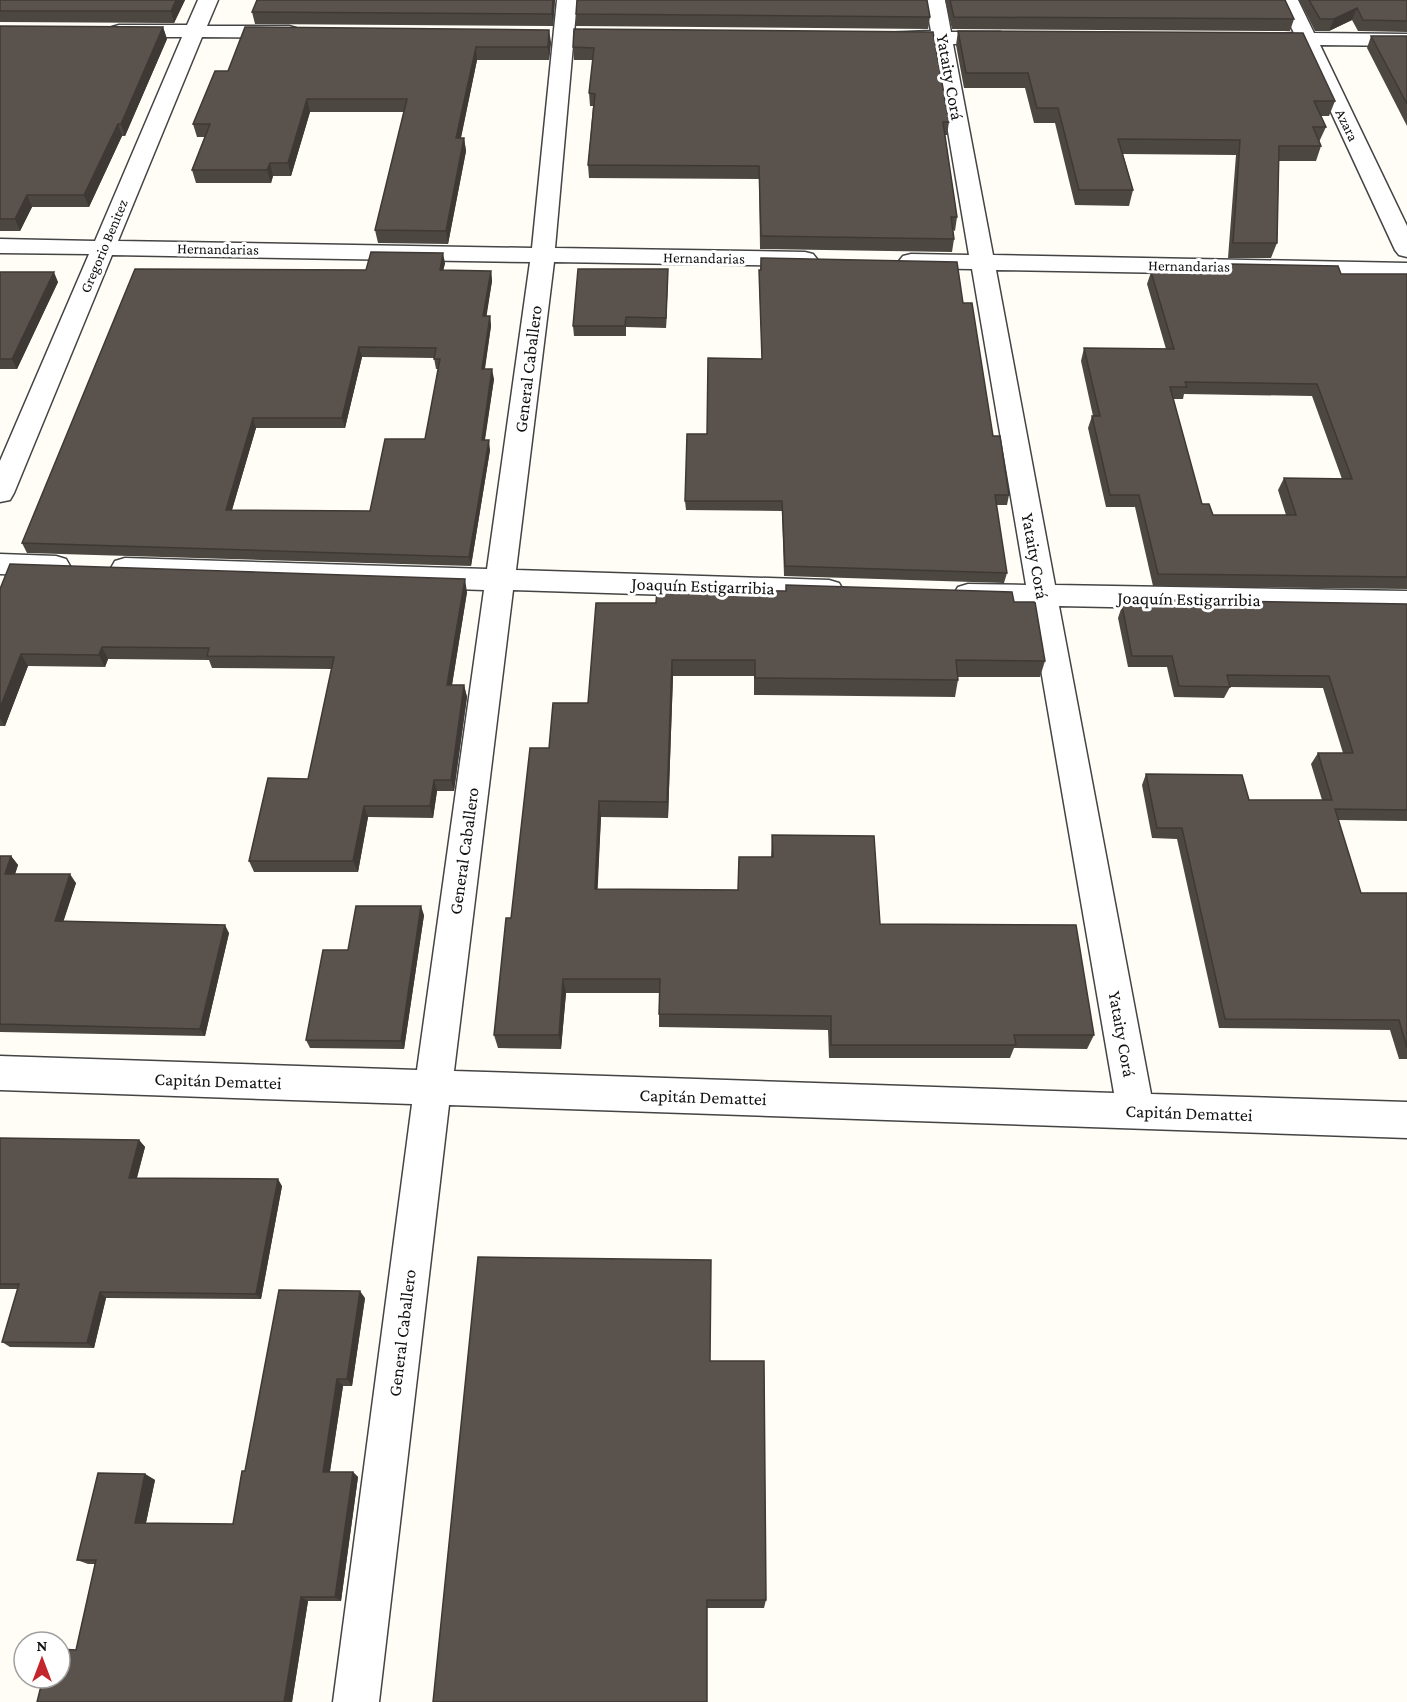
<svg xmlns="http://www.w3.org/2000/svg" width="1407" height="1702" viewBox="0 0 1407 1702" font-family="'Crimson Pro',serif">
	<rect width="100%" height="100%" fill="#fffdf5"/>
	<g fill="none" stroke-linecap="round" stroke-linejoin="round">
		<defs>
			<path id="minor" d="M198,0H218L207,26H289L296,28L299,32L296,36L289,38L202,37L118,241L532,248L557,0H577L555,248L805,252L813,254L817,259L813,264L805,266L554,262L516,570L829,580L839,583L843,590L839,597L829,600L513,590L454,1071L1114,1093L1030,606L968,604L958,601L954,594L958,587L968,584L1026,585L972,269L911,268L903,266L899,261L903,256L911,254L969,255L933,43L883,41L880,37L883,33L931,31L925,0H945L951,32H1000L1007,34L1010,38L1007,42L1000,44H953L993,255L1407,263V277L996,270L1055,585L1407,591V613L1059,606L1151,1094L1407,1102V1138L449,1105L379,1702H333L412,1104L0,1090V1056L417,1070L484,590L125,578L115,575L111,568L115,561L125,558L487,569L530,262L112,255L14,493L10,500L0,502V461L89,254L0,253V239L95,241L182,37H119L112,35L109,31L112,27L119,25H187Z
				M1278,0H1298L1314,33L1407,34V46L1320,45L1407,226V257L1399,255L1395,250L1300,45L1255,43L1252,39L1255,35L1294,33Z
				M0,554L56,556L66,559L70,566L66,573L56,576L0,574Z"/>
		</defs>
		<use href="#minor" stroke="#444" stroke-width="3"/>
		<use href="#minor" fill="#fff" fill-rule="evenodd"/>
	</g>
	<path fill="#4d4742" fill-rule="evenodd" d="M0,0H185L174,23L0,22Z
		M257,0H555L553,26L255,24L252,12Z
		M945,0H1285L1294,19L1290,31L952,29Z
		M1299,0H1407V32L1358,31L1352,20L1329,31H1315Z
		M576,14L930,17L928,29L576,26Z
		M0,26L163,27L167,39L125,136H122L89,207H32L20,231H0Z
		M245,27L551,42L549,60H477L461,138H464L466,151L448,244L378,243L375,230L404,112H310L291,176H273L271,183H196L192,170L205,137H197L193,124L228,71Z
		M574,29L949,122L947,135H945L957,217L955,231L953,230L954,239L952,252L760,249L759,179L589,178L588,165L593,106H590L589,93L593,60H574L573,47Z
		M958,31L1335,101L1329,116H1321L1326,127L1319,142L1321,146L1316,161H1279L1277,243L1271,258H1228L1236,155L1123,154L1133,190L1129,206L1075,205L1055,123H1034L1025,88H964L956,45Z
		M1371,36H1407V126L1367,48Z
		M761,258L963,303L993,436L1009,495L1007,505H996L1007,573L1004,583L784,576L782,511L686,510L685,501L707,434L762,359L759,280V270H760Z
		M445,263L443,271H491L492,281L486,316H490L491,326L485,369L494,379L485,440L490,450L471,566L27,553L22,543L366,270ZM362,357L434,358L436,369H438L425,439L370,511L232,510L256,428H345Z
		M1231,264L1341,274H1407V589L1153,586L1135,507H1106L1088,428L1092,416H1093L1081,361L1084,348L1166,349L1147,284L1151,272L1228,271ZM1184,394L1312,396L1342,479L1284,478L1278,490L1286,515H1213L1202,504L1173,399H1183Z
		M668,269L666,328L626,327V336H574L573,326Z
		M0,272L58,282L17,369H0Z
		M786,585L1014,602L1045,661L1040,677H958V680L955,697L754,695V676H673L668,818L601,817L597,889L738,890L739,857H771L772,835L880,924L1094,1035L1087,1049L1014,1048L1010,1058H829L828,1030L659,1027V993H566L561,1049L498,1048L494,1035L511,918L549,748L588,703L656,603L786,591Z
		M0,589L467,592L452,685H464L467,697L454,791H437L433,818L368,817L358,872H254L249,861L308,779L332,669L212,668L209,660L108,659L105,667L28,666L5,726H0Z
		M1164,600L1407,604V821L1338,820L1361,893H1407V1059H1399L1390,1030L1219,1028L1177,839L1152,838L1142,785L1146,774L1249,800H1322L1311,764L1318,753H1343L1323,688L1230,687L1224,698L1174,697L1167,667H1128L1118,618L1122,606L1161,607Z
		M0,856H11L18,865L15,874L76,883L63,921L229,933L205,1036L0,1032Z
		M424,915L404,1049L310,1048L306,1040L348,950Z
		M0,1138L139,1140L145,1147L137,1178L282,1186L261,1299L106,1298L94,1348L10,1347L2,1342L18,1289H0Z
		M365,1298L352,1386H343L330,1472H353L358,1477L341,1601H308L292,1702H37L76,1650L95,1564H88L77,1560L145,1474L155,1480L146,1523L233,1524L245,1471Z
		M710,1361L766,1600L764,1608H707Z"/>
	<path fill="#3f3936" d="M176,0H185L174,23L171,11Z
		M553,0H555L553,26L552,14Z
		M1357,8L1352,20L1329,31L1334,19Z
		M163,27L167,39L125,136L121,124Z
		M549,30L551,42L549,60L548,47Z
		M476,47L477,60L458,151L456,138Z
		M307,99L310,112L291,176L288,163Z
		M118,124L122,136L89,207L84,195Z
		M464,138L466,151L448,244L446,231Z
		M270,163L273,176L271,183L267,170Z
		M27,195L32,207L20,231L15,219Z
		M443,253L445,263L441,280L440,270Z
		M668,269V279L666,328V318Z
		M491,271L492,281L485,326L483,316Z
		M54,272L58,282L17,369L12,359Z
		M490,316L491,326L483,379L482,369Z
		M359,347L362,357L345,428L342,418Z
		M492,369L494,379L483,450L482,440Z
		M253,418L256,428L229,520L226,510Z
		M489,440L490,450L471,566L469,557Z
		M465,579L467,592L450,697L447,685Z
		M102,647L108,659L105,667L99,655Z
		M21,654L28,666L5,726L0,718V708Z
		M672,660L673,676L668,818L667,802Z
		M464,685L467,697L454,791L451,780Z
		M434,780L437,791L433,818L430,806Z
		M599,801L601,817L597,903L595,889Z
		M364,806L368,817L358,872L353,861Z
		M11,856L18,865L12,883L5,874Z
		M70,874L76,883L61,929L55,921Z
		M421,906L424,915L404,1049L401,1041Z
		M225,925L229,933L205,1036L200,1029Z
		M563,979L566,993L561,1049L559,1035Z
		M139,1140L145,1147L135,1184L129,1178Z
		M278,1179L282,1186L261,1299L256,1294Z
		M360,1291L365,1298L352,1386L347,1379Z
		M100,1292L106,1298L94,1348L87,1343Z
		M337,1379L343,1386L329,1477L323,1472Z
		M353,1472L358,1477L341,1601L335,1597Z
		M145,1474L155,1480L145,1527L135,1523Z
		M301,1597L308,1601L292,1702H284Z"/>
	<path fill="#5a524d" stroke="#3f3936" stroke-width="1.5" fill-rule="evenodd" d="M0,0H176L171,11H0Z
		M257,0H553L552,14L252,12Z
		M577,0H927L930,17L576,14Z
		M950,0H1285L1294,19L954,17Z
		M1309,0H1407V21L1363,20L1357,8L1334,19H1320Z
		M0,26L163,27L121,124H118L84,195H27L15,219H0Z
		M245,27L549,30L548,47H476L456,138H464L446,231L375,230L407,99H307L288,163H270L267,170H192L210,124H193L215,71H228Z
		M574,29L933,32L949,122H943L957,217H951L954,239L761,236L759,166L588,165L595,94L589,93L594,48L573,47Z
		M958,31L1303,33L1335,101H1314L1326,127H1313L1321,146H1279L1277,243H1233L1240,140L1118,139L1133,190H1079L1058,108H1037L1028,73H966Z
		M1371,36H1407V104Z
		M371,252L443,253L440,270L491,271L483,316H490L482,369H492L482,440H489L469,557L22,543L135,269L366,270ZM359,347L436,348L434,359H440L425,439H385L370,511L226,510L253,418H342Z
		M761,258L957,262L963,303H972L993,436H1000L1009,495H995L1007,573L785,566L782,501H685L687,434H707L708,358L762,359L759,270H761Z
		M1231,264L1338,266L1341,274H1407V577L1158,574L1139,495H1110L1092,416H1100L1084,348L1174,349L1151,272L1230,271ZM1185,382L1317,384L1352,479L1284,478L1296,515H1213L1209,504H1202L1170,387H1187Z
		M578,269H668L666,318L626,317L625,326H573Z
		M0,272H54L12,359H0Z
		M10,564L465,579L447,685H464L451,780H434L430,806H364L353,861H249L268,778L308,779L334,657L207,656L209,648L102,647L99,655L21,654L0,708V589Z
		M786,585L1012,592L1014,602H1035L1045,661L956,660L958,680L755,678V660H672L667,802L599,801L595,889L738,890L739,857H773L772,835L874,836L880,924L1076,925L1094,1035H1014L1016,1045H831V1016L659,1014L660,979H563L559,1035H494L506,918H511L530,748H549L553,703H588L596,603H656L657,590L786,591Z
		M1164,600L1407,604V810L1335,809L1361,893H1407V1048L1399,1020L1225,1019L1182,828H1157L1146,774L1242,775L1249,800H1332L1318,753H1353L1329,676L1227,675L1230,687L1179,686L1172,656H1132L1122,606L1166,607Z
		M0,856H11L5,874H70L55,921L225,925L200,1029L0,1024Z
		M356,906H421L401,1041L306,1040L323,950H348Z
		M0,1138L139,1140L129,1178L278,1179L256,1294L100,1292L87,1343L2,1342L19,1284H0Z
		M478,1257L711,1260L710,1361H764L766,1600H707V1702H433Z
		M279,1290L360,1291L347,1379H337L323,1472H353L335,1597H301L284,1702H37L43,1678H60V1649L76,1650L96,1560H77L98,1473L145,1474L135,1523L233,1524L242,1471H245Z"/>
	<g text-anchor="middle" stroke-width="6" stroke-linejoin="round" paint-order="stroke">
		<g font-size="15" fill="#111" stroke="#fff">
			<text transform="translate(1347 125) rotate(64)" y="5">Azara</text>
			<text transform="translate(104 246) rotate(-67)" y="5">Gregorio Benitez</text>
			<text transform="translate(218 249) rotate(1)" y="5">Hernandarias</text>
			<text transform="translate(704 258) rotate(1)" y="5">Hernandarias</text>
			<text transform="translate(1189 266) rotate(1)" y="5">Hernandarias</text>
		</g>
		<g font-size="18" fill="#111" stroke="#fff">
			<text transform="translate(950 77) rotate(80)" y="6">Yataity Corá</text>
			<text transform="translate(528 369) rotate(-83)" y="6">General Caballero</text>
			<text transform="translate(1035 556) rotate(80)" y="6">Yataity Corá</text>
			<text transform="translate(703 586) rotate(2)" y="6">Joaquín Estigarribia</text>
			<text transform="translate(1189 599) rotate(1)" y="6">Joaquín Estigarribia</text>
			<text transform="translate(464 851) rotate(-82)" y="6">General Caballero</text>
			<text transform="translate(1122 1034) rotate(80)" y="6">Yataity Corá</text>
			<text transform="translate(218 1081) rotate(2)" y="6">Capitán Demattei</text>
			<text transform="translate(703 1097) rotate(2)" y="6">Capitán Demattei</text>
			<text transform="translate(1189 1113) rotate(2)" y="6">Capitán Demattei</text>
			<text transform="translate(402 1333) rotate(-83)" y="6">General Caballero</text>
		</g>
	</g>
	<g transform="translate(42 1660)"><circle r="28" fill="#ffffff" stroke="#a0a0a0" stroke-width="1.5"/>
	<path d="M0-4.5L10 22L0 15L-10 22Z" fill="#c4262e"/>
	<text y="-9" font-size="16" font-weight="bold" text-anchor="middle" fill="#111111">N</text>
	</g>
</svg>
